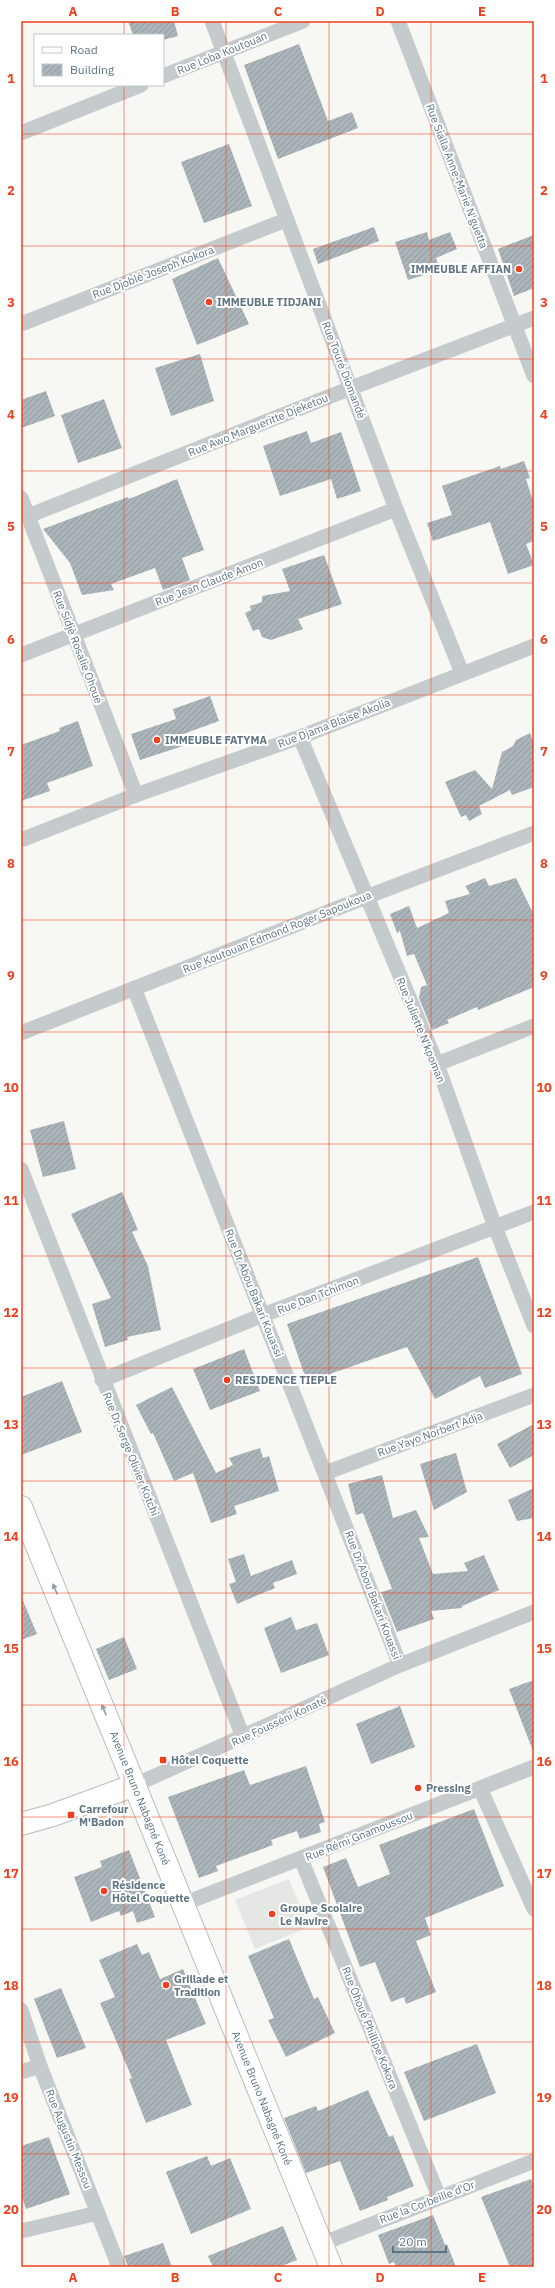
<svg xmlns="http://www.w3.org/2000/svg" width="555" height="2288" viewBox="0 0 555 2288" font-family="'IBM Plex Sans',sans-serif">
	<defs>
		<pattern id="building-hatch" width="6" height="6" patternUnits="userSpaceOnUse"><rect width="6" height="6" fill="#abb5b9"/><path d="M-1 1l2-2M0 6l6-6M5 7l2-2" fill="none" stroke="#8f989c"/></pattern>
	</defs>
	<rect width="100%" height="100%" fill="#f7f7f4"/>
	<path fill="#e5e7e5" d="M289,1879L309,1927L255,1949L235,1900Z"/>
	<path fill="url(#building-hatch)" d="M128,21H174L178,36L163,40V35H133Z
		M299,44L328,121L352,112L358,128L278,159L244,65Z
		M229,144L252,206L204,223L181,162Z
		M374,227L379,241L318,264L313,249Z
		M427,232L429,240L450,232L457,249L436,258L440,270L408,280L395,242Z
		M534,235V288L514,296L498,249Z
		M218,258L249,324L197,345L172,279Z
		M200,354L214,401L171,416L155,368Z
		M46,391L55,416L21,428V400Z
		M104,399L122,448L78,463L61,415Z
		M307,431L311,443L341,432L361,491L337,499L331,479L280,496L263,446Z
		M524,461L530,478L526,479L534,504V541L526,544L534,565L508,574L490,522L433,541L427,523L452,515L442,486L500,466L501,469Z
		M177,479L204,550L182,558L190,580L163,590L155,568L111,584L114,590L82,595L70,563L43,529L128,497L129,499Z
		M324,555L342,604L298,619L303,629L271,640L262,637L259,629L253,631L245,613L251,610L250,606L262,602V596L290,591L282,569Z
		M210,696L219,721L178,736L183,746L140,760L131,734L176,719L173,709Z
		M78,721L93,766L47,783L50,791L21,801V745L60,731L59,728Z
		M530,733L534,743V787L512,795L510,790L479,806L482,814L469,821L466,815L461,817L445,782L475,770L492,789L502,752L513,746L516,740Z
		M485,878L489,886L516,878L534,915V987L478,1010L477,1007L447,1020L449,1023L432,1030L419,998L421,987L427,985L414,954L407,956L400,931L397,933L390,914L409,906L417,928L449,913L445,901L470,894L465,886Z
		M64,1121L76,1169L43,1177L30,1130Z
		M122,1192L138,1230L132,1232L148,1266L161,1330L127,1337L128,1340L105,1347L92,1304L111,1298L71,1214Z
		M478,1257L522,1374L485,1388L480,1376L435,1399L407,1347L307,1382L287,1324Z
		M244,1349L260,1391L210,1410L193,1369Z
		M62,1381L82,1432L21,1455V1397Z
		M172,1387L216,1473L233,1465L229,1458L260,1448L263,1458L269,1456L279,1491L234,1506L237,1514L211,1523L193,1473L174,1481L153,1433L151,1434L136,1405Z
		M534,1424V1455L510,1468L497,1444Z
		M456,1453L467,1492L434,1510L420,1464Z
		M382,1475L393,1518L416,1510L429,1537L419,1538L433,1574L468,1571L464,1563L484,1555L499,1590L462,1606V1608L431,1611L434,1619L397,1632L381,1592L392,1589L363,1513L356,1515L348,1484Z
		M534,1488V1518L517,1521L508,1500Z
		M244,1554L251,1576L292,1560L297,1574L273,1583L275,1588L237,1604L229,1584L236,1582L228,1559Z
		M21,1596L37,1634L21,1640Z
		M291,1617L296,1630L317,1623L329,1655L281,1673L264,1628Z
		M124,1637L137,1669L109,1680L96,1649Z
		M534,1680V1751H533L509,1689Z
		M400,1706L415,1747L371,1764L356,1724Z
		M306,1766L325,1822L319,1824L321,1832L300,1839L297,1831L271,1840L273,1845L216,1866L218,1871L199,1878L168,1797L244,1770L250,1785Z
		M474,1809L504,1886L425,1918L431,1935L416,1941L436,1992L406,2004L404,1997L391,2002L375,1962L360,1967L323,1867L346,1858L358,1887L390,1874L379,1845Z
		M129,1850L155,1917L137,1923L133,1911L121,1916L119,1911L91,1922L74,1877L102,1867L100,1861Z
		M289,1939L314,1999L318,1997L335,2033L286,2057L268,2020L274,2018L248,1956Z
		M137,1944L142,1955L149,1952L160,1979L183,1969L206,2024L166,2040L192,2105L146,2123L129,2079L132,2078L100,2003L115,1997L99,1960Z
		M61,1988L86,2048L57,2058L34,1999Z
		M477,2044L496,2093L424,2121L404,2072Z
		M368,2090L389,2137L393,2135L414,2186L387,2197L388,2200L360,2211L340,2161L306,2173L284,2118L316,2106L318,2111Z
		M49,2137L70,2194L26,2209L21,2194V2146Z
		M207,2156L211,2166L230,2158L251,2209L191,2234L166,2172Z
		M531,2179L534,2187V2267H510L481,2197Z
		M433,2215L445,2245L447,2244L456,2267H396L394,2262L389,2264L378,2235Z
		M283,2226L297,2260L279,2267H213L208,2256Z
		M163,2243L172,2267H128L124,2256Z"/>
	<g fill="none" stroke-linecap="round" stroke-linejoin="round">
		<defs>
			<path id="secondary" d="M21,1507L331,2267
				M21,1824L53,1815L135,1785"/>
		</defs>
		<use href="#secondary" stroke="#b7bdc1" stroke-width="24"/>
		<path stroke="#c5cacc" stroke-width="15" d="M212,21L396,509L462,673
			M398,21L534,376
			M163,76L303,21
			M21,133L141,85
			M21,324L286,220
			M21,498L136,795
			M28,516L351,388L534,318
			M21,655L396,509
			M300,737L437,1064L495,1227L534,1326
			M21,840L136,795L300,737L534,646
			M134,988L400,1665
			M21,1033L366,897L534,833
			M437,1064L534,1026
			M21,1169L243,1737
			M102,1380L263,1315L534,1212
			M325,1473L534,1395
			M135,1785L400,1665L534,1612
			M480,1788L534,1909
			M301,1859L439,2197
			M183,1904L534,1767
			M21,2010L40,2066L119,2267
			M21,2072L40,2066
			M21,2231L98,2213
			M321,2244L534,2161"/>
		<use href="#secondary" stroke="#fff" stroke-width="22"/>
	</g>
	<defs><path id="oneway-solid" d="M-6-.8H1V-3.2L6.5 0L1 3.2V.8H-6Z"/></defs>
	<g fill="#909ea7">
		<use href="#oneway-solid" transform="translate(55 1589) rotate(-113)"/>
		<use href="#oneway-solid" transform="translate(104 1710) rotate(-112)"/>
	</g>
	<path fill="none" stroke="#ef3f1c" stroke-width="1" stroke-opacity="0.55" d="M124,21V35M226,21V2267M329,21V2267M431,21V2267M124,85V2267M21,134H534M21,246H534M21,359H534M21,471H534M21,583H534M21,695H534M21,807H534M21,920H534M21,1032H534M21,1144H534M21,1256H534M21,1368H534M21,1481H534M21,1593H534M21,1705H534M21,1817H534M21,1929H534M21,2042H534M21,2154H534"/>
	<g fill="#ef3f1c" stroke="#fff" stroke-width="1.5">
		<circle cx="519" cy="269" r="4"/>
		<circle cx="209" cy="302" r="4"/>
		<circle cx="157" cy="740" r="4"/>
		<circle cx="227" cy="1380" r="4"/>
		<rect x="159" y="1756" width="8" height="8" rx="2"/>
		<circle cx="418" cy="1788" r="4"/>
		<rect x="67" y="1811" width="8" height="8" rx="2"/>
		<circle cx="104" cy="1891" r="4"/>
		<circle cx="272" cy="1914" r="4"/>
		<circle cx="166" cy="1985" r="4"/>
	</g>
	<g text-anchor="middle" stroke-width="4" stroke-linejoin="round" paint-order="stroke">
		<g font-size="11" fill="#607581" stroke="#fff">
			<text transform="translate(222 53) rotate(-22)" y="4">Rue Loba Koutouan</text>
			<text transform="translate(457 176) rotate(69)" y="4">Rue Sialla Anne-Marie N'guetta</text>
			<text transform="translate(153 272) rotate(-21)" y="4">Rue Djoblé Joseph Kokora</text>
			<text transform="translate(344 370) rotate(69)" y="4">Rue Touré Diomandé</text>
			<text transform="translate(258 425) rotate(-22)" y="4">Rue Awo Margueritte Djeketou</text>
			<text transform="translate(209 582) rotate(-21)" y="4">Rue Jean Claude Amon</text>
			<text transform="translate(78 647) rotate(69)" y="4">Rue Sidjè Rosalie Ohoué</text>
			<text transform="translate(334 723) rotate(-21)" y="4">Rue Djama Blaise Akolia</text>
			<text transform="translate(277 932) rotate(-22)" y="4">Rue Koutouan Edmond Roger Sapoukoua</text>
			<text transform="translate(421 1030) rotate(68)" y="4">Rue Juliette N'kpoman</text>
			<text transform="translate(254 1293) rotate(68)" y="4">Rue Dr Abou Bakari Kouassi</text>
			<text transform="translate(318 1295) rotate(-21)" y="4">Rue Dan Tchimon</text>
			<text transform="translate(430 1434) rotate(-20)" y="4">Rue Yayo Norbert Adja</text>
			<text transform="translate(131 1454) rotate(68)" y="4">Rue Dr Serge Olivier Kotchi</text>
			<text transform="translate(373 1595) rotate(69)" y="4">Rue Dr Abou Bakari Kouassi</text>
			<text transform="translate(279 1721) rotate(-25)" y="4">Rue Fousséni Konaté</text>
			<text transform="translate(140 1798) rotate(68)" y="4">Avenue Bruno Nabagné Koné</text>
			<text transform="translate(359 1836) rotate(-22)" y="4">Rue Rémi Gnamoussou</text>
			<text transform="translate(370 2028) rotate(68)" y="4">Rue Ohoué Phillipe Kokora</text>
			<text transform="translate(262 2098) rotate(68)" y="4">Avenue Bruno Nabagné Koné</text>
			<text transform="translate(69 2139) rotate(68)" y="4">Rue Augustin Messou</text>
			<text transform="translate(427 2202) rotate(-21)" y="4">Rue la Corbeille d'Or</text>
		</g>
		<g font-size="11" font-weight="bold" fill="#607581" stroke="#fff" text-anchor="start">
			<text x="511" y="273" text-anchor="end">IMMEUBLE AFFIAN</text>
			<text x="217" y="306">IMMEUBLE TIDJANI</text>
			<text x="165" y="744">IMMEUBLE FATYMA</text>
			<text x="235" y="1384">RESIDENCE TIEPLE</text>
			<text x="171" y="1764">Hôtel Coquette</text>
			<text x="426" y="1792">Pressing</text>
			<text x="79" y="1813">Carrefour<tspan x="79" dy="13">M'Badon</tspan></text>
			<text x="112" y="1889">Résidence<tspan x="112" dy="13">Hôtel Coquette</tspan></text>
			<text x="280" y="1912">Groupe Scolaire<tspan x="280" dy="13">Le Navire</tspan></text>
			<text x="174" y="1983">Grillade et<tspan x="174" dy="13">Tradition</tspan></text>
		</g>
	</g>
	<rect width="555" height="2288" fill="none" stroke="#ffffff" stroke-width="44"/>
	<rect x="34" y="34" width="130" height="52" fill="#ffffff" stroke="#bfc8cd"/>
	<rect x="42" y="47" width="20" height="6" fill="#ffffff" stroke="#bfc8cd"/>
	<text x="70" y="54" font-size="12" fill="#607581">Road</text>
	<rect x="42" y="64" width="20" height="12" fill="url(#building-hatch)" stroke="#bfc8cd"/>
	<text x="70" y="74" font-size="12" fill="#607581">Building</text>
	<path d="M393 2246v6h53v-6" fill="none" stroke="#607581" stroke-width="2"/>
	<text x="399" y="2246" font-size="12" fill="#607581" stroke="#ffffff" stroke-width="3" paint-order="stroke">20 m</text>
	<rect x="22" y="22" width="511" height="2244" fill="none" stroke="#ef3f1c" stroke-width="1.5"/>
	<g font-size="13" text-anchor="middle" font-weight="bold" fill="#ef3f1c">
		<text x="73" y="16">A</text>
		<text x="175" y="16">B</text>
		<text x="278" y="16">C</text>
		<text x="380" y="16">D</text>
		<text x="482" y="16">E</text>
		<text x="11" y="83">1</text>
		<text x="544" y="83">1</text>
		<text x="11" y="195">2</text>
		<text x="544" y="195">2</text>
		<text x="11" y="307">3</text>
		<text x="544" y="307">3</text>
		<text x="11" y="419">4</text>
		<text x="544" y="419">4</text>
		<text x="11" y="531">5</text>
		<text x="544" y="531">5</text>
		<text x="11" y="644">6</text>
		<text x="544" y="644">6</text>
		<text x="11" y="756">7</text>
		<text x="544" y="756">7</text>
		<text x="11" y="868">8</text>
		<text x="544" y="868">8</text>
		<text x="11" y="980">9</text>
		<text x="544" y="980">9</text>
		<text x="11" y="1092">10</text>
		<text x="544" y="1092">10</text>
		<text x="11" y="1205">11</text>
		<text x="544" y="1205">11</text>
		<text x="11" y="1317">12</text>
		<text x="544" y="1317">12</text>
		<text x="11" y="1429">13</text>
		<text x="544" y="1429">13</text>
		<text x="11" y="1541">14</text>
		<text x="544" y="1541">14</text>
		<text x="11" y="1653">15</text>
		<text x="544" y="1653">15</text>
		<text x="11" y="1766">16</text>
		<text x="544" y="1766">16</text>
		<text x="11" y="1878">17</text>
		<text x="544" y="1878">17</text>
		<text x="11" y="1990">18</text>
		<text x="544" y="1990">18</text>
		<text x="11" y="2102">19</text>
		<text x="544" y="2102">19</text>
		<text x="11" y="2214">20</text>
		<text x="544" y="2214">20</text>
		<text x="73" y="2282">A</text>
		<text x="175" y="2282">B</text>
		<text x="278" y="2282">C</text>
		<text x="380" y="2282">D</text>
		<text x="482" y="2282">E</text>
	</g>
</svg>
